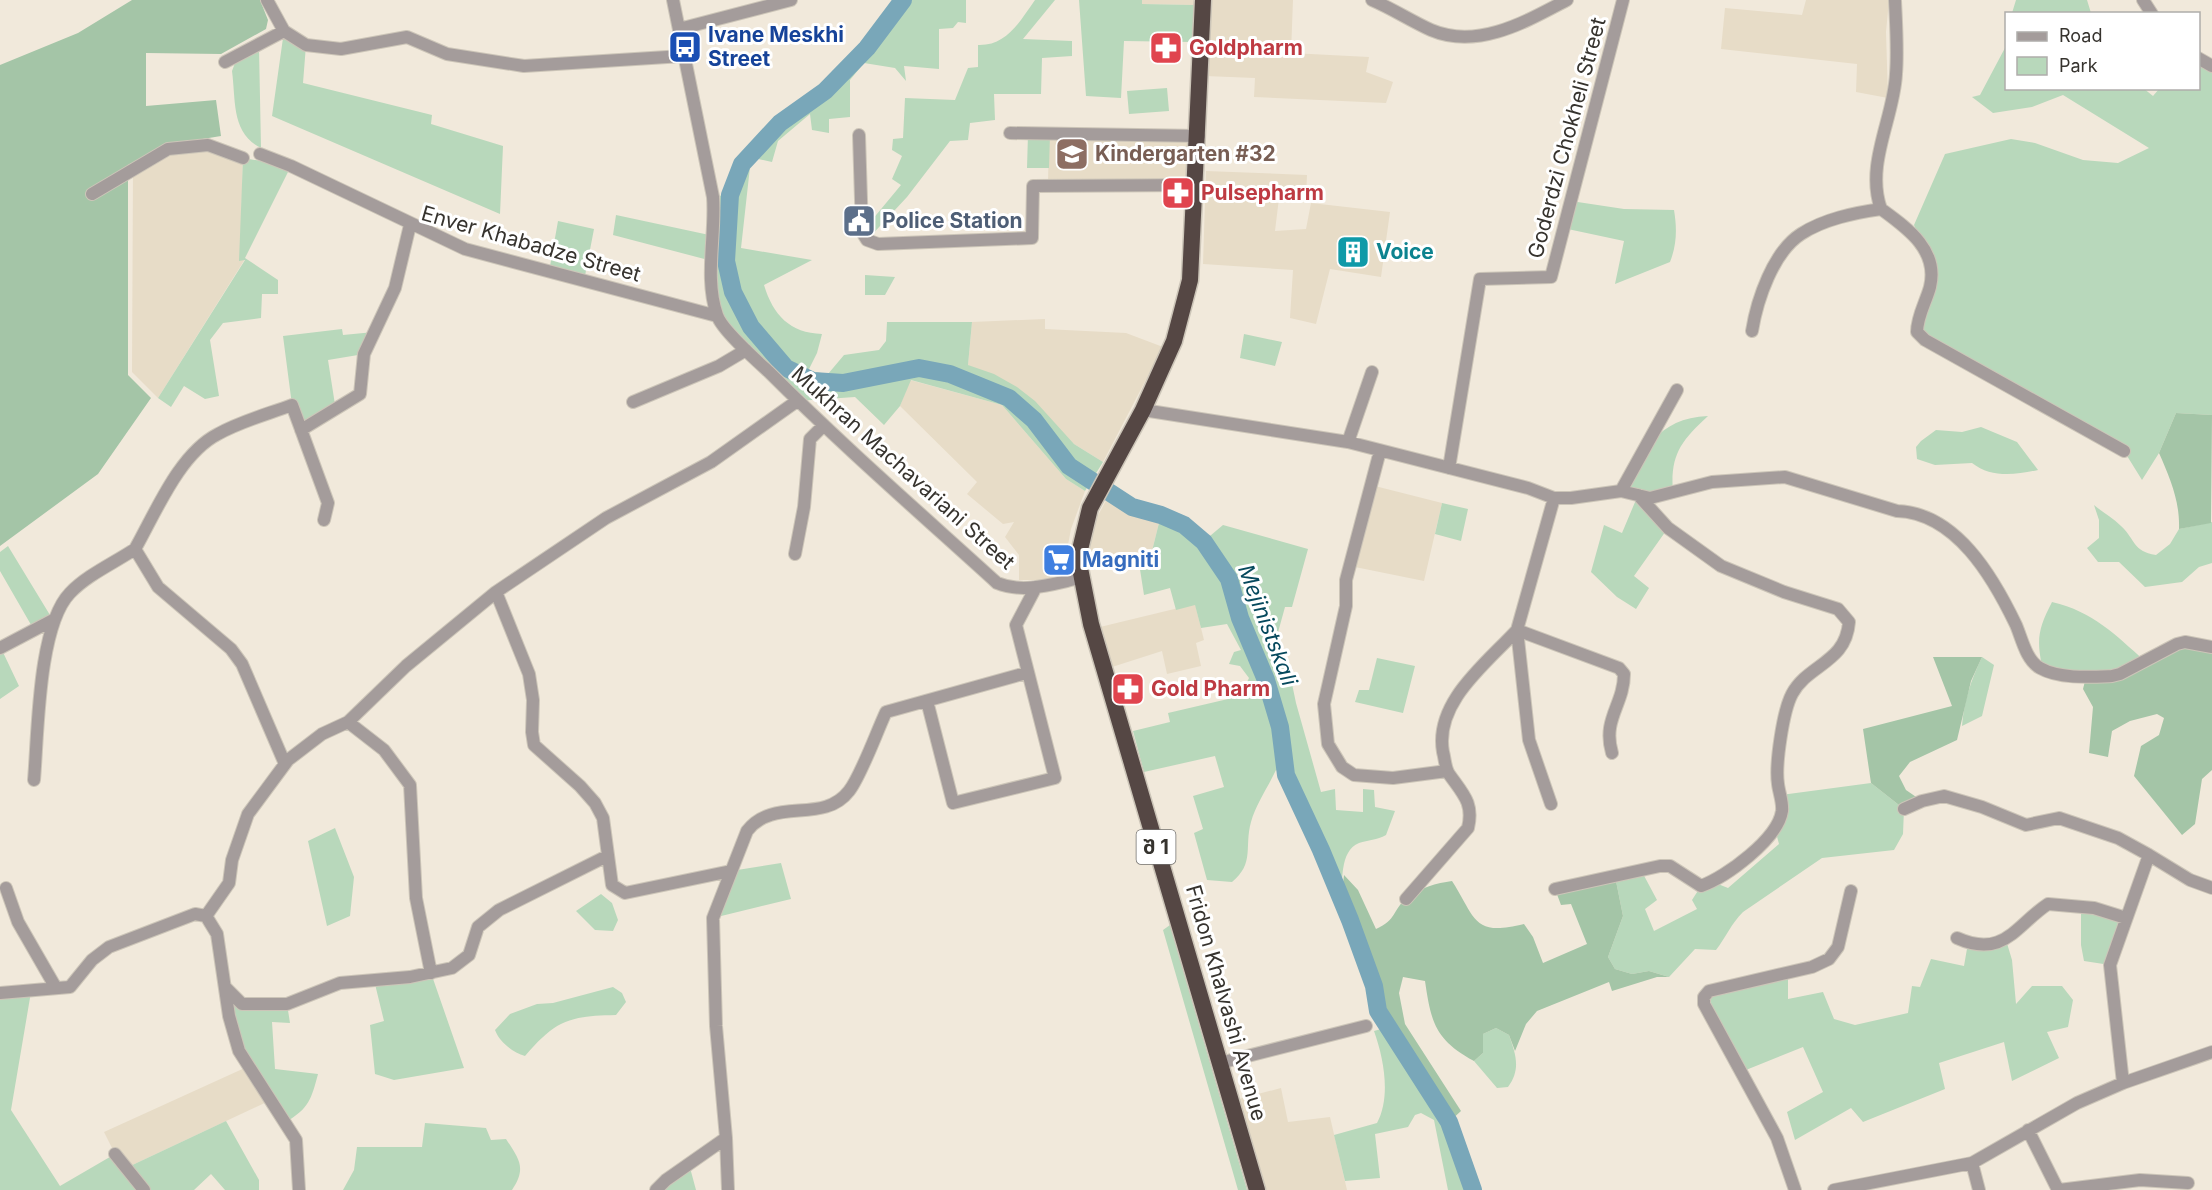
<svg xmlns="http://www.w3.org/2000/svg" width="2212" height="1190" viewBox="0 0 2212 1190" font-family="Inter,'Noto Sans Georgian',sans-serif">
	<rect width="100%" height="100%" fill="#f1e9db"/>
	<path fill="#e7dcc7" d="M1142,0H1194V5L1142,4Z
		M1209,0H1293L1291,53L1369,57L1366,72L1393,82L1386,103L1254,97L1255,78L1205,76Z
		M1806,0H1889L1886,32L1888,98L1856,92L1857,64L1721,49L1725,8L1802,15Z
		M1192,138L1187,182H1048L1049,139Z
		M208,145L243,158L240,260L245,259L158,398L132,372L133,170L168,149Z
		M1206,171L1307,175L1306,197L1279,198L1275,231L1306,229L1311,203L1390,212L1381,277L1330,269L1316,324L1290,318L1293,270L1203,264Z
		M1045,319V329L1126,333L1163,347L1103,462L1074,444L968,365L972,322Z
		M910,380L1002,405L1066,479L1085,491L1071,529L1063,571L1047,580H1019V555L1005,537L1014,522L1003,524L967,494L977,482L900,406Z
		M1371,485L1442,503L1424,581L1350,566Z
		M1110,493L1132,507L1161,515L1149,563L1089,556L1094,523Z
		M1195,604L1204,640L1196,643L1201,666L1167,674L1162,651L1112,667L1100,627Z
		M249,1066L269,1101L126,1168L115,1154L104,1132Z
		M1281,1088L1288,1122L1330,1117L1347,1190H1266L1239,1099Z"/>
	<path fill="#b8d8bb" d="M903,0H966V23L958,22L953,28L939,29V69L904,66L906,81L895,68L864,63L850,80V117L829,119V133L812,130L810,114L778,141L772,162L758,159L750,167L741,248L812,260L764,285C773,315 790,333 822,334L817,353L808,371L828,374L844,355L879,350L886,341L887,322H972L968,365L994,374L1017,387L1035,401L1074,444L1103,462L1085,491L1066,479L1002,405L911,380L900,406L884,425L855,397L797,401L717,316L712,261L613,235L616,215L714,236L713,197L730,194L742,164L780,123L825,91L867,48Z
		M1035,0H1055L1023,39L1072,41V56L1042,58L1041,94H994L995,120L970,123L968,140L950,141L907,197L867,240L862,232L901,185L892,179L902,156L892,150L893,139L903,138L905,98L955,100L968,68L978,67V45C1007,46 1020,21 1035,0Z
		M1079,0H1142V4L1194,5L1192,42L1124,41L1121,98L1086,96Z
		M2016,0H2087L2091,13H2012Z
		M284,31L306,45L303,83L432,115L431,124L503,146L500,214L272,116Z
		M2006,46V88H2143L2153,96L2159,89L2198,88L2199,58L2212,67V415L2176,413L2159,453L2142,480L2124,451L1917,332L1930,286L1922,244L1914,225L1945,154L2011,139L2035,143L2083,160L2118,163L2149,148L2063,95L2032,107L1993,113L1972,97L1980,95Z
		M259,48L261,148C231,133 236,101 232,71L235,63Z
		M1167,88L1169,111L1129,114L1127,91Z
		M1028,134H1050L1049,168H1027Z
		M243,158L291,166L245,258L278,280V294H262L261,318L223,323L210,340L219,396L205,399L184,386L171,407L158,398L245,260L239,261Z
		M1571,201L1624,209L1674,210C1677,228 1677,244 1670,262L1615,284L1624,241L1563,228Z
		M558,221L594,229L584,281L549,272Z
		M865,275L895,277L885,295H865Z
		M342,329L343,335L374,332L364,354L328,360L336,411L301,430L292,405L283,336Z
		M1244,334L1282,342L1275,366L1240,358Z
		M1708,416C1680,442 1670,455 1673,494L1650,498L1668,528L1634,576L1649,588L1636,609L1617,597L1591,572L1604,525L1622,533L1638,495L1621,491C1643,452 1657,418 1708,416Z
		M1981,427L2017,442L2038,470C2015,475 1991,478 1972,463L1935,465L1917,459L1916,447L1921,441L1936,430L1962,432Z
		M1442,503L1468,509L1461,541L1435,534Z
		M2094,505C2102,512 2113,518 2121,526C2136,540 2132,551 2156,555L2170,544L2179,529L2212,522V563L2199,567L2182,582L2145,587L2119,562H2098L2087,548L2099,538V520Z
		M1161,515L1184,525L1204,541L1223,525L1308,549L1292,607H1285L1272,654L1287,660L1296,703L1321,792L1335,789L1336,810L1363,812V789L1374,790L1375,807L1395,811L1386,835C1377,840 1368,840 1359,843C1339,851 1343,883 1341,900L1286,776L1276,770C1268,787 1256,804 1251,822C1244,847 1255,863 1232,882L1207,880L1194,833L1203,829L1193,796L1224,787L1215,756L1144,772L1133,731L1170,722L1168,713L1228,699L1234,690L1246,684L1249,678L1240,666L1229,664L1234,652L1241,650L1227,624L1201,628L1195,605L1176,610L1170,588L1144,595L1139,563H1149Z
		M8,546L53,620L34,630L0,571V552Z
		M2052,602C2094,612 2114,634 2145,661L2125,673L2043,670C2036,640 2038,629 2052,602Z
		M0,646L19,686L0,699Z
		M1982,657L1994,665L1982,716L1962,726C1964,701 1971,680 1982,657Z
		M1377,658L1415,666L1403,713L1355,702L1359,690H1369Z
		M1871,783L1904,809L1903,834L1894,850L1822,858L1743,912C1731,924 1726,937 1716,950L1695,949L1669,977L1649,971L1632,974L1615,969L1608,957L1623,916L1615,876L1641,870L1657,900L1645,909L1654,931L1697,909L1692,900L1701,886L1713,882L1728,888L1779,844L1775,829L1781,795Z
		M335,828L354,877L350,916L327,926L308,841Z
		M781,863L791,899L713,918L731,871Z
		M601,894L612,903L618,920L613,931L595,930L576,911Z
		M2081,907L2126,918L2110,965L2084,961L2081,945Z
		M1170,925L1247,1190H1238L1163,930Z
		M2006,940L2012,960L2016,1004L2032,986H2062L2073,1000L2068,1027L2047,1032L2059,1058L2012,1081L2004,1042L1939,1063L1945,1089L1863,1122L1851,1108L1795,1140L1787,1112L1823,1092L1803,1047L1741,1072L1704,997L1788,972V999L1823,992L1834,1019L1855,1025L1908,1013L1912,986L1920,987L1931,959L1964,966L1968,943Z
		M431,973L464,1068L394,1080L375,1074L370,1025L384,1021L374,980Z
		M613,987L622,993L626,1002L616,1015C569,1016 556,1020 525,1056C513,1052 500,1043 495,1030L510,1014L537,1004L553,1003Z
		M31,992L11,1110L60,1186L115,1154L126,1168L226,1121L259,1180V1190H225L211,1174L194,1190H0V993Z
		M228,998L287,1004L290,1023L272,1022L275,1069L318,1074C311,1100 309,1108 286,1122L239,1051Z
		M1388,1027L1449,1122H1444L1465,1190H1448L1434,1120L1421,1113L1415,1115L1408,1127L1375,1134L1380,1178L1345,1181L1334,1135L1377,1123C1391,1097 1384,1059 1374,1031Z
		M1496,1028L1509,1035C1516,1055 1521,1069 1508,1087L1497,1088L1474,1061L1483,1053V1034Z
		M425,1123L486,1128L491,1140L506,1139C519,1159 527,1168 512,1190H343L354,1170L357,1147H422Z
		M689,1164L696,1190H656Z"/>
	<path fill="#a4c5a7" d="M132,0H260L268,20L266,29L221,54L146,53V106L216,100L221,136L166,145L128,165V375L151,398L98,474L0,546V65L78,33Z
		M2176,413L2212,415L2211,523L2179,529C2180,501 2170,478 2159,453Z
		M2186,644L2212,650V770L2202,779L2195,824L2182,835L2134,776L2141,746L2159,735L2164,718L2157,714L2130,721L2112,731L2108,757L2089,753L2093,707L2083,689L2086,677L2125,673Z
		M1933,657H1982L1971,681L1957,740L1910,762L1899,776L1906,790L1922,801L1904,809L1871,783L1863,729L1952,706Z
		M1344,875L1358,890L1376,929C1397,920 1392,910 1407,898C1419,888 1437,883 1452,881C1476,918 1472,937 1524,924L1533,937L1543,963L1587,944L1571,904L1561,905L1555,889L1615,876L1623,916L1608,957L1615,969L1632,974L1649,971L1669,977H1657L1612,991L1609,982L1537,1011L1526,1024L1515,1051L1509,1035L1496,1028L1483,1034V1053L1474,1061C1435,1040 1431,1022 1425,981L1403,977L1399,993L1405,1024L1461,1111L1449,1122L1378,1011L1374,986L1341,900Z"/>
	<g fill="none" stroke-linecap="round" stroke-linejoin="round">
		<path stroke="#79a7b9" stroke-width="18" d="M903,0L867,48L825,91L780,123L742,164L730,195L726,261L733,292L751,327L786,368L813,381L843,383L919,368L950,374L1009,398L1034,420L1069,466L1132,507L1161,515L1184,525L1204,542L1229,579L1240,618L1266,680L1280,727L1286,775L1321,850L1350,920L1374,986L1378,1011L1449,1122L1473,1190"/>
		<defs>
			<path id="minor" d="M267,0L284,31L306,45L341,49L407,37L447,54L524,66L683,56
				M673,0L713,197C716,234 704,278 717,315C721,329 757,361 769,372C842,445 920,513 997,583C1024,594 1052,584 1080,578
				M1372,0C1393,9 1411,21 1431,30C1478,50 1527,21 1567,0
				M2143,0L2152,14
				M679,29L791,0
				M2198,58L2212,66
				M225,62L284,31
				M1010,133L1199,136
				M859,135L862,232L867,240L878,244L1032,238L1033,186L1196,185
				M260,154L291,166L465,249L717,316
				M92,194L168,149L208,145L243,158
				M1881,209C1907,228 1939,250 1930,287C1926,302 1917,316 1917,332L1925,340L2124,451
				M1752,331C1757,300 1773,252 1801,234C1824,219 1854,213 1881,209C1865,164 1894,118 1896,74C1898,50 1896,24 1895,0
				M633,402L719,366L746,350
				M1143,410L1348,442L1528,488L1554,498H1571L1621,491L1650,498L1712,482L1785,477L1897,511C1956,513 1993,577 2016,625C2022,639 2026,660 2040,668C2059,679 2090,677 2112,676L2120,674L2177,644L2185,642L2212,647
				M301,430L360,394L364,354L395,288L410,225
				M1348,442L1372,372
				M1380,451L1346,580V606L1324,704L1328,744L1342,767L1354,775L1393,778L1447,771
				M1449,468L1480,279L1551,277L1623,0
				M1621,491L1677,390
				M795,554L804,507L810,439L823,426
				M496,592L529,674L533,700L532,732L534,745L580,786L595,803L603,818L612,885L625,893L731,871
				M0,648L53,620
				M927,701L953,803L1055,778L1016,625L1036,587
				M348,722L384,750L410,785L416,898L431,973
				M285,764L242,664L231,649L158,587L135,549C156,512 179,454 218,434C241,421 268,414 292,405L328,503L324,520
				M34,780C38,734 38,626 70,593C87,575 114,563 135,549
				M1551,804L1529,740L1517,630L1554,498
				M1904,809L1922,801L1944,796L1982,807L2026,825L2059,818L2118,838L2149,855L2110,965L2123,1083
				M2149,855L2190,880L2212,888
				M6,888L18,922L56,988
				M1555,889L1660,866H1670L1701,886C1726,877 1778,839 1782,811C1783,802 1779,793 1778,784C1775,765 1783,711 1792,694C1808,664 1846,663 1849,622L1838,609L1784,592L1721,566L1668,528L1638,495
				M1406,899L1468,828C1474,803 1463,794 1449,774C1445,768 1445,759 1443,752C1434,702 1487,663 1517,630L1619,668L1624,674C1624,705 1602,719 1612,753
				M206,916L229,883L232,860L248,814L288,760L322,734L348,722L406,666L496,592L606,518L711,462L797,401
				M206,916L217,934L229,1016L239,1051L296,1140L299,1190
				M1957,938C2004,959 2016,925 2048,904L2094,908L2126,918
				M226,988L242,1004H287L340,983L410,977L452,968L469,955L478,927L499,910L607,856
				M0,993L70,987L92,960L109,947L195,914L206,916
				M1220,1063L1366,1026
				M2028,1130L2058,1190
				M115,1154L144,1190
				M1972,1163L1979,1190
				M656,1190L666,1180L726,1138
				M728,1190L726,1138L716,1026L713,918L747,831C774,796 823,825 849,791C861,776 877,731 886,712L1026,673
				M1795,1190L1777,1138L1704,1004V997L1709,991L1812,967L1829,959L1838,947L1851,891
				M1834,1190L1972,1163L2077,1103L2123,1083L2212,1052
				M2059,1190L2140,1180L2188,1183"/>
			<path id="highway" d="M1203,0L1190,280L1174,341L1143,410L1090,508L1078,558L1091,624L1257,1190"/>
		</defs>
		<use href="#minor" stroke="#ccc5b8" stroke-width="14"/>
		<use href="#highway" stroke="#ccc5b8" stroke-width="19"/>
		<use href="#minor" stroke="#a49c9b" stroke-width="12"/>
		<use href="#highway" stroke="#554744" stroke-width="16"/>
	</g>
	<defs>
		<symbol id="bus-square" viewBox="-11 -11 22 22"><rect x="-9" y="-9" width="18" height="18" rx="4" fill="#1a4fb4" stroke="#fff"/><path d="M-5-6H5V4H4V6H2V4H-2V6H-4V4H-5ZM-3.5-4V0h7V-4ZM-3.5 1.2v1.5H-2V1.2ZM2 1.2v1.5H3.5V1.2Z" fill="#fff"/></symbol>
		<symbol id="pharmacy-square" viewBox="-11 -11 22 22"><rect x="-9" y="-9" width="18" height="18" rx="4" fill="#e0444e" stroke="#fff"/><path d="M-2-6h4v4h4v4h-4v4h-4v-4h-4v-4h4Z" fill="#fff"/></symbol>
		<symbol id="school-square" viewBox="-11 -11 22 22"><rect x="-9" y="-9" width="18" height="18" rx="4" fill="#8d6e63" stroke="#fff"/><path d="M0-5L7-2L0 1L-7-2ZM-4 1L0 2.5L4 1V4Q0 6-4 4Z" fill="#fff"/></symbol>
		<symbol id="civic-square" viewBox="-11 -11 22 22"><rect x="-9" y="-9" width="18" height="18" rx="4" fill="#5c6f8a" stroke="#fff"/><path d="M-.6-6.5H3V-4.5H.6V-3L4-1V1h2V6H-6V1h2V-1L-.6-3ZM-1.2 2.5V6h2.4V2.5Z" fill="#fff"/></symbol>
		<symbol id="building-square" viewBox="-11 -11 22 22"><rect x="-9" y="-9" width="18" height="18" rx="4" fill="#0f9aa8" stroke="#fff"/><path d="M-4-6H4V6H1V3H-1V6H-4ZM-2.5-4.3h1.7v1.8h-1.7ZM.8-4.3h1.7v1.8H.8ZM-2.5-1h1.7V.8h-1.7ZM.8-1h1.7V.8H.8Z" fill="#fff"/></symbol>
		<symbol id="supermarket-square" viewBox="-11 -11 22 22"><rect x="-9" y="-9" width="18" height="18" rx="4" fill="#3f7fe0" stroke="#fff"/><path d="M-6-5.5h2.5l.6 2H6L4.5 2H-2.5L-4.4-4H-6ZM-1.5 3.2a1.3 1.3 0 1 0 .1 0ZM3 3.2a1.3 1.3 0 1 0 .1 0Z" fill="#fff"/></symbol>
	</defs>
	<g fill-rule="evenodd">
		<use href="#bus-square" x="666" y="28" width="38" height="38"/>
		<use href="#pharmacy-square" x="1147" y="29" width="38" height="38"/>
		<use href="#school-square" x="1053" y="135" width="38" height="38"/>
		<use href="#pharmacy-square" x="1159" y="174" width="38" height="38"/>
		<use href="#civic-square" x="840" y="202" width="38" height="38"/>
		<use href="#building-square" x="1334" y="233" width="38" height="38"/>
		<use href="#supermarket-square" x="1040" y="541" width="38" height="38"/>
		<use href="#pharmacy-square" x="1109" y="670" width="38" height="38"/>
	</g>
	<g text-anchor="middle" stroke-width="6" stroke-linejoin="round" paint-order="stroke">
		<rect fill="#fff" stroke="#72706d" stroke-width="1.5" x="1136.5" y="830" width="39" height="34" rx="4.5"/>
		<g font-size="20" font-weight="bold" fill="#36332e">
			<text x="1156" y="854">შ 1</text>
		</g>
		<g font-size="21" font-weight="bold" fill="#164399" stroke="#fff" text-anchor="start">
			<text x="708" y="42">Ivane Meskhi<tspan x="708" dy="24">Street</tspan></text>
		</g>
		<g font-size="21" font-weight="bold" fill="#be3a42" stroke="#fff" text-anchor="start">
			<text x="1189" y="55">Goldpharm</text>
			<text x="1201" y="200">Pulsepharm</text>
			<text x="1151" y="696">Gold Pharm</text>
		</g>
		<g font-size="21" fill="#36332e" stroke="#fff">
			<text transform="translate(1567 138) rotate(-75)" y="7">Goderdzi Chokheli Street</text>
			<text transform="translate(531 244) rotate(16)" y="7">Enver Khabadze Street</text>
			<text transform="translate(903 468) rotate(42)" y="7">Mukhran Machavariani Street</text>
			<text transform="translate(1226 1003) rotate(74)" y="7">Fridon Khalvashi Avenue</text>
		</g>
		<g font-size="21" font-weight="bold" fill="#785e54" stroke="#fff" text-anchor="start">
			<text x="1095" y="161">Kindergarten #32</text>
		</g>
		<g font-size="21" font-weight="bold" fill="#4e5e75" stroke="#fff" text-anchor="start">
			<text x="882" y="228">Police Station</text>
		</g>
		<g font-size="21" font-weight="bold" fill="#0d838f" stroke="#fff" text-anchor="start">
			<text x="1376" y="259">Voice</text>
		</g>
		<g font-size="21" font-weight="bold" fill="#366cbe" stroke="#fff" text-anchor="start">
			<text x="1082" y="567">Magniti</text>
		</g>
		<g font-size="22" font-style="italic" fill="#06495d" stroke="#fff">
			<text transform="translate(1268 625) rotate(69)" y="8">Mejinistskali</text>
		</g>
	</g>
	<rect x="2005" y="12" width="195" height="78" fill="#ffffff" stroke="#afadab" stroke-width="1.5"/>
	<rect x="2017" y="32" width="30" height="9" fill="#a49c9b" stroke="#afadab" stroke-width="1.5"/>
	<text x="2059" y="42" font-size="18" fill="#36332e">Road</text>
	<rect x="2017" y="57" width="30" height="18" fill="#b8d8bb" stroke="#afadab" stroke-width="1.5"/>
	<text x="2059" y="72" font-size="18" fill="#36332e">Park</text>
</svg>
